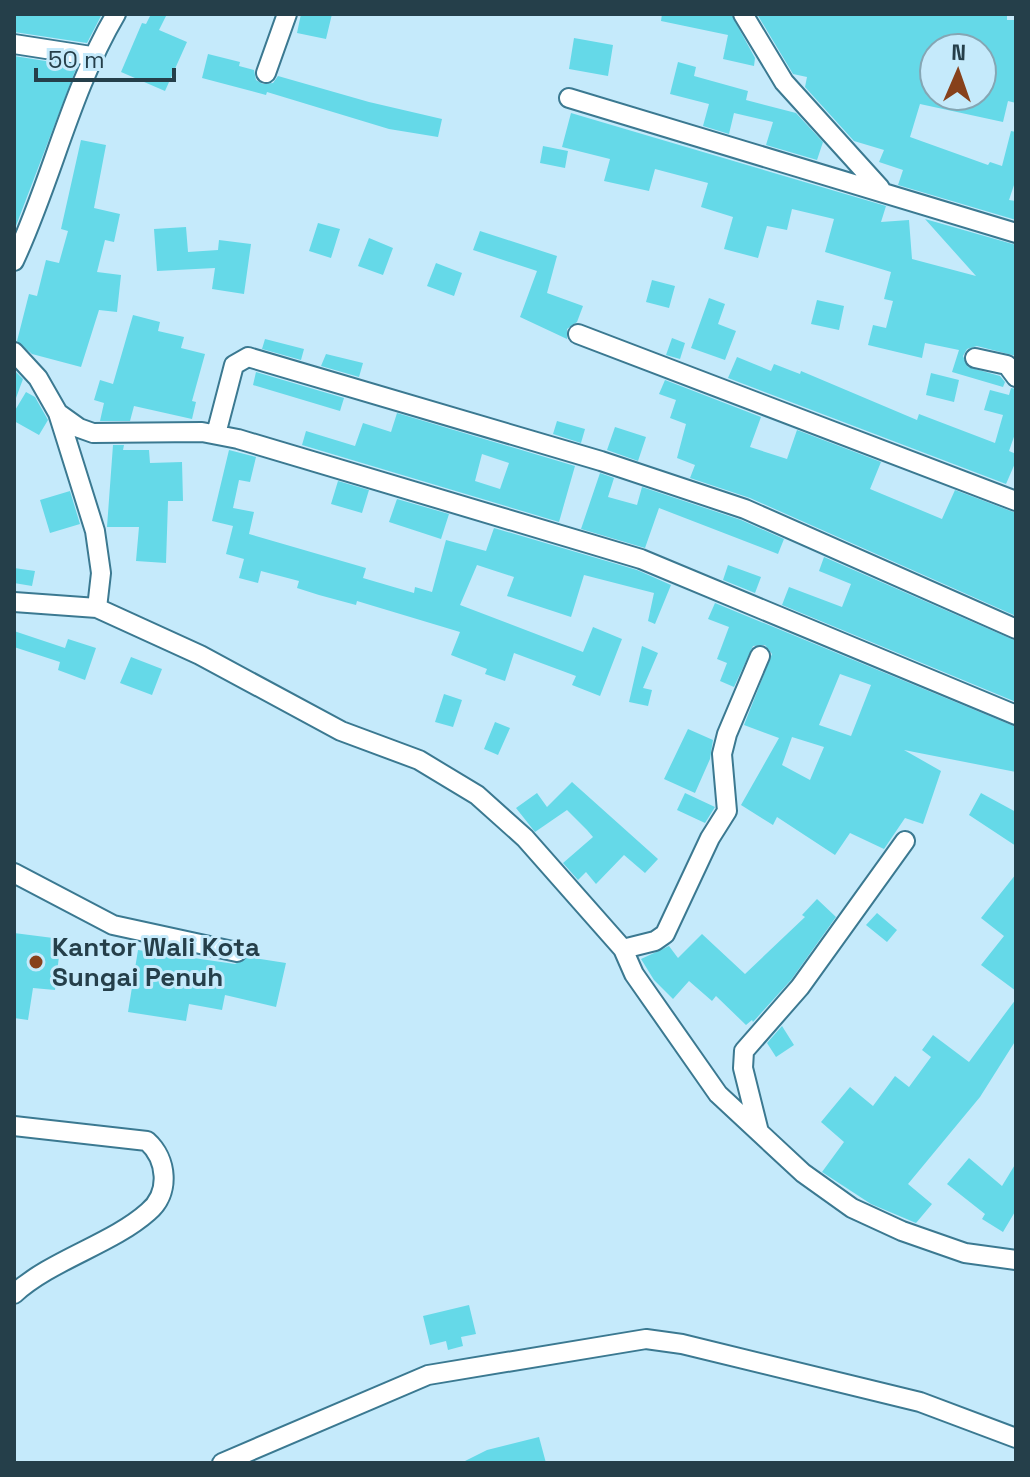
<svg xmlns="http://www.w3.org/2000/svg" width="1030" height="1477" viewBox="0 0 1030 1477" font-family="'Space Grotesk',sans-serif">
	<rect width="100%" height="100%" fill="#c5eafb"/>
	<path fill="#65d9e8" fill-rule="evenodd" d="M14,14H102L87,43L14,32Z
		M151,14H167L159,30L187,42L165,91L121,72L142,23L146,24Z
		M301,14H332L326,39L297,33Z
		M662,14H731L755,58L754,66L723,59L728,35L661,21Z
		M757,14H1007V20H1016V103L1008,101L1003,122L920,104L910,137L988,165L990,162L1002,166L1011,131L1016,132V179L1009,200L1016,201V220L898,185L903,170L879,162L884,150L854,141L805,87L807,77L793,74ZM934,48H982V96H934Z
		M574,38L613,45L608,76L569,69Z
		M208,54L240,62L239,66L254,70L256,80L263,84L273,83L278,76L369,102L442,119L438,137L389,129L267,92L266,95L202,78Z
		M14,56L77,66L14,231Z
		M678,62L696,67L694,76L748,91L746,100L796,113L823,142L817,160L766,145L773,122L734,113L729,134L703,126L709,104L670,94Z
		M571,113L886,206L881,222L909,220L912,259L976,276L925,219L1016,245V356L977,346L967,349L963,356L968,367L1000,376L1005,382L1003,387L952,372L959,350L925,343L922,358L868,345L873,325L886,328L893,301L884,299L891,272L825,252L834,219L792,209L787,230L767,226L758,258L724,249L733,217L701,207L708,183L655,169L649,191L604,181L610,159L562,147Z
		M81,140L106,145L94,208L120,214L114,242L105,240L97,272L121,275L117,312L99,310L81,367L32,354L17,341L29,294L37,296L46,260L59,263L68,231L61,229Z
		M543,146L568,151L565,168L540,163Z
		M318,223L340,229L331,258L309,251Z
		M186,227L188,252L218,250L219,240L251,244L244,294L212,289L215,268L157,271L154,229Z
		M480,231L557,256L547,293L583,306L577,322L567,329V339L520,317L537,271L473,250Z
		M369,238L393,248L383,275L358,266Z
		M436,263L462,273L454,296L427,286Z
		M652,280L675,286L669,308L646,302Z
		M709,298L725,304L718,324L736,331L725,360L691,348Z
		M817,300L844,306L839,330L811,324Z
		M133,315L160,322L158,331L184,337L181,348L205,354L192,401L196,402L192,419L134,406L130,421H100L104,403L94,400L100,380L113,384Z
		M672,338L685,343L680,359L666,355Z
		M265,339L304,349L301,360L262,349Z
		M326,354L363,363L359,377L321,366Z
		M737,357L771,371L774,364L800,374L801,371L917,420L919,414L995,443L1003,415L984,410L990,390L1009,395L1011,388L1016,389V431L1009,451L1016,454V461L1006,484L728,378Z
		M14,370L23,379L16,398L14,397Z
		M256,372L344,398L340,411L253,385Z
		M931,373L959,380L954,402L926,395Z
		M665,380L761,417L750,447L787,459L797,430L881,462L870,489L942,519L955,490L1016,513V616L750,498L690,478L695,465L677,458L686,424L670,418L676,400L659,394Z
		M26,392L35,397L48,420L39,435L14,421V412Z
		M397,413L575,466L559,522L302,445L306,431L355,446L363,423L391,432ZM482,454L509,463L500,489L475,481Z
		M557,421L585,429L581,443L553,434Z
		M615,427L646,437L638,461L607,450Z
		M113,445H124L123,450H149L150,463L182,462L183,501H168L166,563L136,561L139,527H107Z
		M229,450L256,457L250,482L239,480L233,508L254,512L249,534L366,568L363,578L414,593L415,587L432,592L446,540L486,551L494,528L637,570L671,585L655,624L648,621L654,593L584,575L571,617L507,596L514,577L477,565L460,605L583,652L593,627L622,639L600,696L572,685L576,676L514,653L505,681L485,674L487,669L451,655L460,632L357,601L356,605L319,595L297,588L299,581L261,571L258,583L239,578L244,559L226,554L233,526L212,521Z
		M600,473L614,478L608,497L637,505L642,487L741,520L784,539L778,554L659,508L645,548L581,529Z
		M338,481L369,490L362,513L331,504Z
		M70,491L80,524L50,533L40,500Z
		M397,499L449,514L441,539L389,522Z
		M824,557L1016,641V702L782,605L789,587L842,607L851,584L819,571Z
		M728,565L761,577L755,593L723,580Z
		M14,568L35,571L32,586L14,583Z
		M715,603L1016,727V772L904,750L941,771L923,824L905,818L884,849L850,833L835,855L777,817L773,825L741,805L779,738L744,725L772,654L765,645L753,646L734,687L720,681L727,663L717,659L729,627L708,619ZM840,674L871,685L851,736L819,725ZM792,737L824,747L810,780L782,765Z
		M14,631L65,648L68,639L96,648L85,680L58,670L60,662L14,647Z
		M642,646L658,653L643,688L652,690L648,706L629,702Z
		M131,657L162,669L152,695L120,683Z
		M444,694L462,700L453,727L435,722Z
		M495,722L510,728L498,755L484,749Z
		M688,729L713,740L710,759L695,793L664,779Z
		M572,782L658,859L645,873L624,855L596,884L586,872L578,880L563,863L593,837L587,830L567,810L535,832L516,808L537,793L547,807Z
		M685,793L715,807L705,823L677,810Z
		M981,793L1016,812V846L969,815Z
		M1016,874V991L981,965L1004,936L981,918Z
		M817,899L836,917L791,980L753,1022L752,1020L746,1025L716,996L712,1001L689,981L673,999L654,980L641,959L669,946L678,958L702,934L745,974L805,917L802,915Z
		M877,913L897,930L887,942L866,925Z
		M14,933L61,939L55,990L33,988L28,1020L14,1018Z
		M138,950L235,964L248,957L286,963L276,1007L225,995L222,1010L189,1004L186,1021L128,1012Z
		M1016,999V1040L980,1097L908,1184L932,1204L916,1223L871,1204L822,1172L844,1142L821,1122L850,1087L873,1106L895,1076L909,1087L931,1057L922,1050L933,1035L969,1062Z
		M782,1026L794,1045L776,1057L767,1043Z
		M969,1158L1002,1186L1016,1163V1210L1003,1232L982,1219L985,1214L947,1184Z
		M469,1305L476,1334L461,1337L463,1346L448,1350L446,1341L430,1345L423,1316Z
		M539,1437L546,1463H461L487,1450Z"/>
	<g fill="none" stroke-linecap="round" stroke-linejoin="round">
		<defs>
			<path id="minor" d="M743,14L784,82L880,188
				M14,44L91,56
				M266,73L287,14
				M569,98L1016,233
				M14,261C52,180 70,92 116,14
				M578,334L1016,501
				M14,352L38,378L58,413L95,531L101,573L97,608
				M975,358L1007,365L1016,377
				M58,413L79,428L93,433L202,432L238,439L641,559L1016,715
				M216,434L234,365L248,357L601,461L745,509L1016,629
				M14,602L97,608L200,655L341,731L419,760L477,795L525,838L623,949L634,974L718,1094L803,1173L852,1208L902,1231L965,1253L1016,1260
				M14,873L113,925L237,952
				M623,949L655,941L665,934L710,838L727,811L722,754L727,734L760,656
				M14,1126L147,1141C167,1159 171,1193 148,1212C112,1244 51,1260 14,1294
				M759,1132L743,1068L744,1051L800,987L905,841
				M222,1463L428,1375L646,1339L682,1344L920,1402L1016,1438"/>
		</defs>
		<use href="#minor" stroke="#3b7991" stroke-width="22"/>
		<use href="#minor" stroke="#fff" stroke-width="18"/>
	</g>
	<circle fill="#87411b" stroke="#c5eafb" stroke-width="3" cx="36" cy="962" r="8"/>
	<g text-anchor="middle" stroke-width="6" stroke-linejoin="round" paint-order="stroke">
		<g font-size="26" font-weight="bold" fill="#253f4a" stroke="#c5eafb" text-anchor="start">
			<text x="52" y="956">Kantor Wali Kota<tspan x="52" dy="30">Sungai Penuh</tspan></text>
		</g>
	</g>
	<rect width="1030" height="1477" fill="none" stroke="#253f4a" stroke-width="32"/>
	<g transform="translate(958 72) rotate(2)"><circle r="38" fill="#c5eafb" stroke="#85a6b4" stroke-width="2"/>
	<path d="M0-6L14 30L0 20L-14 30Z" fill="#87411b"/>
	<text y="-12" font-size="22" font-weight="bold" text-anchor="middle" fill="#253f4a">N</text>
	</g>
	<path d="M36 68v12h138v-12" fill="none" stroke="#253f4a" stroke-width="4"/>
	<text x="48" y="68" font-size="24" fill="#253f4a" stroke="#c5eafb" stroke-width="6" paint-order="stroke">50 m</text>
</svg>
